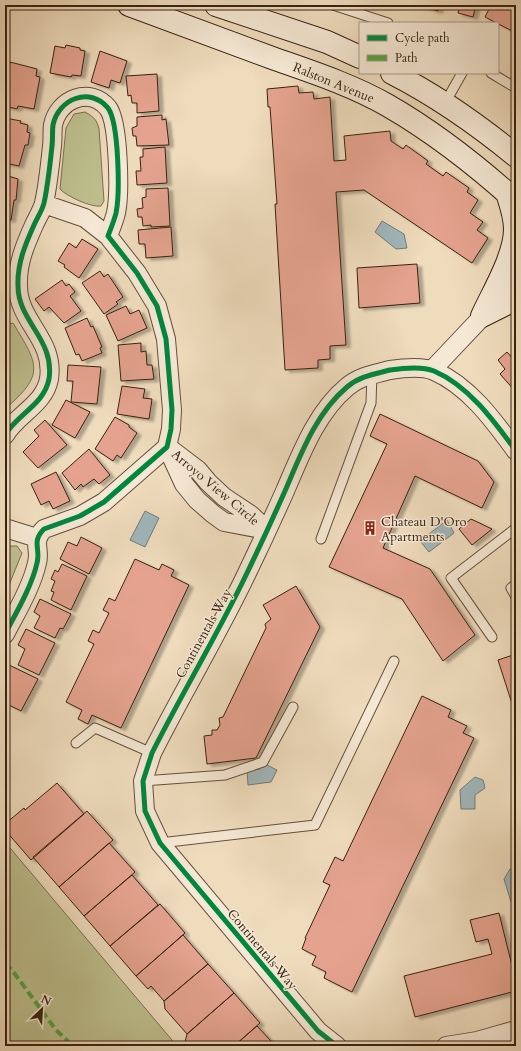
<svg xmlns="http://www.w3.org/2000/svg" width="521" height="1051" viewBox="0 0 521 1051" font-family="Cardo,serif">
	<defs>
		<filter id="shadow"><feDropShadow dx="4.5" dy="2.5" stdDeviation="1" flood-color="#0004"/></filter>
	</defs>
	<rect width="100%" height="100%" fill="#efdcbd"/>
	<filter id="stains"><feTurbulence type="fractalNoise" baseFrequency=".005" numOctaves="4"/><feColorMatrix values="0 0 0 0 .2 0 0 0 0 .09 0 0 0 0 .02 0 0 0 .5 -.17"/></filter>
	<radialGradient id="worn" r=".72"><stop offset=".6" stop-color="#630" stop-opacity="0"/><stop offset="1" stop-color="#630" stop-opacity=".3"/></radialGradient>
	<path fill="#bebf8e" stroke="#7b7050" d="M85,112C94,117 97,120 99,129L104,201L101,206C92,208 66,196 60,189L66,128L74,114Z
		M13,323C39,366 45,374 5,409V325Z
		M9,546H17L22,553L5,595V551Z
		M5,842L177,1046H5Z"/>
	<path fill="#a0b8bd" stroke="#767c78" d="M382,221L404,234L407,248L396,249L375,232Z
		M145,511L159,518L145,547L130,540Z
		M447,520L454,533L429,552L420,541Z
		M263,763L277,770L271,782L248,785L247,770L260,769Z
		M475,777L483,780L485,788L475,795V809H461L460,790Z
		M510,869L516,873V905L511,902L504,879Z"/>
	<path fill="#e5a38f" stroke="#382211" filter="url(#shadow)" d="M417,5H440L438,11Z
		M460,5H476L473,17L458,13Z
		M491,5H516V33L485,17Z
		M66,45L80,48V50L85,51L81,76L72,75L71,77L50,73L55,46L65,48Z
		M100,51L127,61L120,83L111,80L109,88L91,82Z
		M10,62L37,69L36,76L40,77L34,109L18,106L17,109L5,106V63L10,64Z
		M157,74L159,111L137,113V103H132L131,95L128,96L126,76Z
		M298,86L299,93L313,92L314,99L330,97L334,161L346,160L344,136L390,131L391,141L403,149L406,145L428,161L426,164L443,176L446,172L469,188L467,192L478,200L470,213L483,222L477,230L488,238L472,263L364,190L336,192L346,345L330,346V359L318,360V368L285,370L275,204H277L270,107H268L267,89Z
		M162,115V120L166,119L169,145L137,146L136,136H133L132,128L137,126V117Z
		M5,118L21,121L20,123L28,125L27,132L30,133L28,145H25L19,166L5,163Z
		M165,147L167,183L137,185L136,171H141L140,157H143V149Z
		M5,175L18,179L16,200H14L11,220L5,219Z
		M168,188L170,226L151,227V225L143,226L142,217H138L137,209L143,208L142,198L146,197V189Z
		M171,227L173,256L146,258L145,244H139L138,230Z
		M82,239L98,249L79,278L64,267L65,265L58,261L69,243L76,248Z
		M417,264L420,303L359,308L357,268Z
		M100,271L104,277L108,274L123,297L116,302L118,304L104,314L82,283Z
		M62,280L66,286L69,284L75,292L70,296L81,311L64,323L49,307L44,311L35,299Z
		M126,306L130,314L139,310L147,328L118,341L106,315Z
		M87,318L91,327L93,326L102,347L100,348L102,353L82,361L79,354L76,355L65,328Z
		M141,343V352L146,351L147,365H152L154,379L121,381L118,345Z
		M507,352L515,361L516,360L515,391L500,374L505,369L498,360Z
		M68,365L101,367L97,404L71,402L73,381H67Z
		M122,386L145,389L143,398L152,399L149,419L117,414Z
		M66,400L90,412L75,438L52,425Z
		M380,414L478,461L494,482L482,508L415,476L383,548L430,569L475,635L443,661L402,599L329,567L387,444L370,436Z
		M115,417L129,425V427L137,433L121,458L117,455L113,461L95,449Z
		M45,420L67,445L38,468L23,452L39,436L34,430Z
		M89,449L110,475L99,484L94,479L83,487L81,484L75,490L62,473Z
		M56,472L70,501L53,509L49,501L41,505L31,484Z
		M471,519L492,529L472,545L459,529Z
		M81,537L102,548L89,574L60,559L68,542L77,546Z
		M135,559L159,570L162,564L174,570L171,576L189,585L121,728L92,715L88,724L78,719L82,710L66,702L94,644L88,641L93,630L99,633L109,613L103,610L109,598L115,601Z
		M62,564L87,576L71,610L51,600L54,592L51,591L55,581L51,579L55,570L58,572Z
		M296,586L320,627L256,758L207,764L204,736L212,735V730H217L220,725L219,718L223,717L266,628L265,624L271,619L263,605Z
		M40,599L71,614L63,629L60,628L55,638L34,628L40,616L34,612Z
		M26,629L55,643L39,675L18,665L25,649L18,645Z
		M516,654V716L498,660Z
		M9,665L38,679L21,711L5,703V686L8,681L5,680V672Z
		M422,696L451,710L448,717L467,726L463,733L474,738L352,992L324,978L326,972L312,965L316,956L302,949L306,938H305L330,885L323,882L335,857L343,861Z
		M57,783L84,814L31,860L5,830V824L24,808L25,810Z
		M87,811L113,840L59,887L33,857Z
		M109,843L135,872L84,916L59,887Z
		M132,875L158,905L110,946L84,916Z
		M160,904L185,933L136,976L110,946Z
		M499,913L516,982V991L415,1017L404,976L492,954L488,939L476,942L470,920Z
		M183,935L208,964L164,1001L151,986L148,989L136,976Z
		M208,964L234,993L187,1034L165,1009L164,1001Z
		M234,993L260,1023L234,1046H189L185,1042L187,1034Z
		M257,1026L271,1041L265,1046H234Z"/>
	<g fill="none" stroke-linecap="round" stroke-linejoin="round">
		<defs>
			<path id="service" d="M333,5L388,23
				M491,73L516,88
				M445,103L462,73
				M321,539L371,403L372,374
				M516,584L511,588L516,597
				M492,637L451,578L516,528
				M76,743L95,728L152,753
				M143,781L225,775L263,762L293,707
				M160,843L315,825L394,661"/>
			<path id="minor" d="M44,204L85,218L108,236
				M432,370L516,281
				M5,435C17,414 44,405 49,379C55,339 18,322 18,286C17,264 25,245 34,225C37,218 42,211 44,203C48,185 50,165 52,146C53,139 52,132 53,125C58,99 90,86 108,108C119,123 120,194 116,213C114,221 111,228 108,236L137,273L157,306L166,339L172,410L171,429L167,447L104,502L80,516L44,529C31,542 41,549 37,563C32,586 16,613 5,634
				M167,447L184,484L197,500L213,514L224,522L267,530
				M169,448L198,470L208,482L224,497L251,515L267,530
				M5,528L37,538
				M337,1046L318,1031L160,843L145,811L143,781L152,753C182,693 218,634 247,573C260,546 273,518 285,491C301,454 316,413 347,387C360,376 375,374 390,370C403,368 422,366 434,371C469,386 494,421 516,451
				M446,1046L477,1041L516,1030"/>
			<path id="secondary" d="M129,5C177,23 226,41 275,59C312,72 352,85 387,105C434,132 476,165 516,201
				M216,5L327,42L360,57
				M392,73C437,96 477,124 516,156
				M482,316C493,292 515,256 515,229C515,216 511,205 507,193
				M482,316L516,299"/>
		</defs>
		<use href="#service" stroke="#66503c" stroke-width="11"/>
		<use href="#minor" stroke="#66503c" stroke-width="20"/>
		<use href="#secondary" stroke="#382211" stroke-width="24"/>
		<use href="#service" stroke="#f5e8d4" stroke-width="9"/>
		<use href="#minor" stroke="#f5e8d4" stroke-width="18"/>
		<use href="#secondary" stroke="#f5e8d4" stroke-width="22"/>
		<path stroke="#53a23f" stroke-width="4" stroke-dasharray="8 4" stroke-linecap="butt" d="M5,964L12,970L56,1030L73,1046"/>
		<defs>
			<path id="cycleway" d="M5,435C17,414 44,405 49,379C55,339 18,322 18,286C17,264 25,245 34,225C37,218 42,211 44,203C48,185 50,165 52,146C53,139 52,132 53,125C58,99 90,86 108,108C119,123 120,194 116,213C114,221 111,228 108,236L137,273L157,306L166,339L172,410L171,429L167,447L104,502L80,516L44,529C31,542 41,549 37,563C32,586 16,613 5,634
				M337,1046L318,1031L160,843L145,811L143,781L152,753C182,693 218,634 247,573C260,546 273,518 285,491C301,454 316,413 347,387C360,376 375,374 390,370C403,368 422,366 434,371C469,386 494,421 516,451"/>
		</defs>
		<use href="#cycleway" stroke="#f5e8d4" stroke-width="8"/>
		<use href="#cycleway" stroke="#00873e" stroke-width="5"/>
	</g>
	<defs>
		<symbol id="building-bare" viewBox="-9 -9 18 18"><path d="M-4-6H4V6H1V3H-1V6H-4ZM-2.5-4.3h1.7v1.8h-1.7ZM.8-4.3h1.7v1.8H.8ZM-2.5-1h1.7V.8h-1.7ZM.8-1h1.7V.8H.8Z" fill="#8f2418" stroke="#f5e8d4" stroke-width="2.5" paint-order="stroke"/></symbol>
	</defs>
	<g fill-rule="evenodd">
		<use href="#building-bare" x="360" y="518" width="20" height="20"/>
	</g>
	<g text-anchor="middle" stroke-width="3" stroke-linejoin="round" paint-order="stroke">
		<g font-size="13" fill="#382211" stroke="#f5e8d4">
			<text transform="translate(334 82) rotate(22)" y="5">Ralston Avenue</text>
			<text transform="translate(216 487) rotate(40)" y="5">Arroyo View Circle</text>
			<text transform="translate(203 633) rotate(-61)" y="5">Continentals Way</text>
			<text transform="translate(263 949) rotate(50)" y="5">Continentals Way</text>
		</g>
		<g font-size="13" fill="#382211" stroke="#f5e8d4" text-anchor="start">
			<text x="381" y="526">Chateau D'Oro<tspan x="381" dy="15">Apartments</tspan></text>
		</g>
	</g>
	<rect width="521" height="1051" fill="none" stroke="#efdcbd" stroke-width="20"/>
	<rect x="6" y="6" width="509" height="1039" fill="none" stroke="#382211" stroke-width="2"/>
	<rect x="10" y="10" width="501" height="1031" fill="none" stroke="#382211"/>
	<rect x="359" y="22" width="140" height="52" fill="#f5e8d4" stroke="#a99986"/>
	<rect x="367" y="35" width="20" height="6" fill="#00873e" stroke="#a99986"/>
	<text x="395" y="42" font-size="12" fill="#382211">Cycle path</text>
	<rect x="367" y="55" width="20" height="6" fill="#53a23f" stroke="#a99986"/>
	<text x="395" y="62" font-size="12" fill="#382211">Path</text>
	<g transform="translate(42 1009) rotate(25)" stroke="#f5e8d4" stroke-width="3" paint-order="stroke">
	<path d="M0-3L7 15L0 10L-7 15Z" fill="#382211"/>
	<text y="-6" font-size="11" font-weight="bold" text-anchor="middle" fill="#382211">N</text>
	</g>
	<rect width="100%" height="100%" filter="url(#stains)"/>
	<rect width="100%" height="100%" fill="url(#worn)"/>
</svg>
